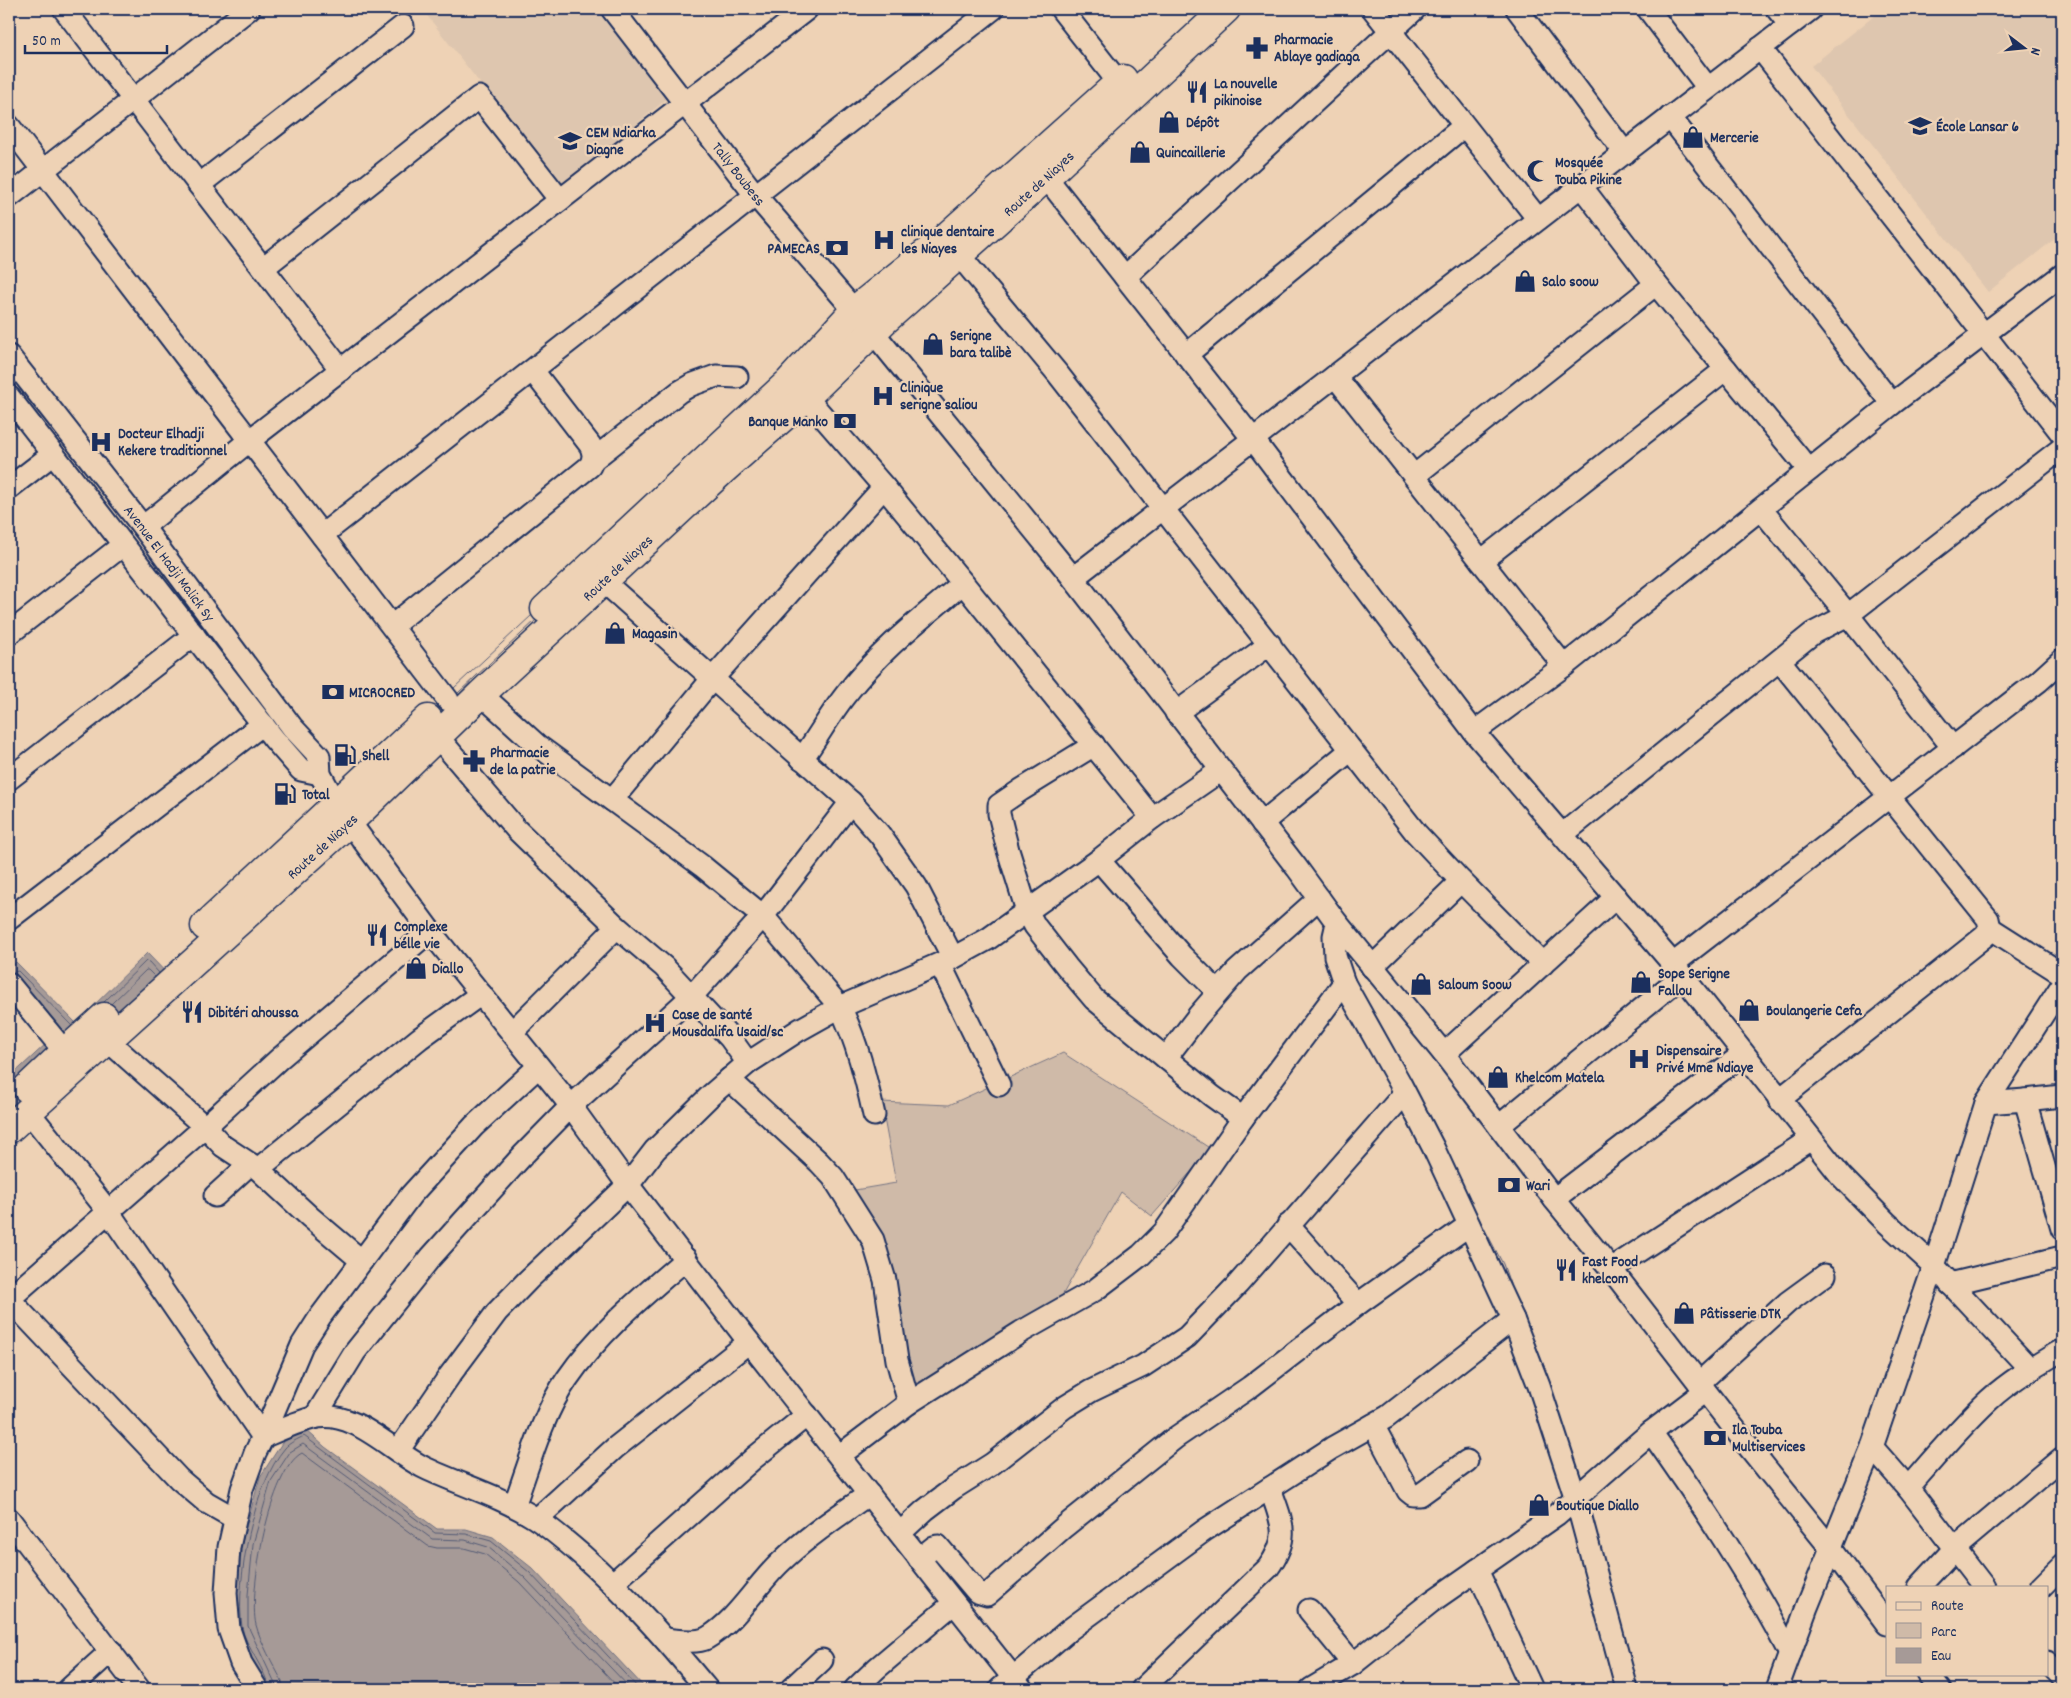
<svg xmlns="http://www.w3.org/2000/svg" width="2071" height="1698" viewBox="0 0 2071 1698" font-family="Dekko,sans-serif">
	<rect width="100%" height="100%" fill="#eed2b5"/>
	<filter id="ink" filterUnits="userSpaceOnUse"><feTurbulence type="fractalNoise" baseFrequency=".02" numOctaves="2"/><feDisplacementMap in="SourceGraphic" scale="10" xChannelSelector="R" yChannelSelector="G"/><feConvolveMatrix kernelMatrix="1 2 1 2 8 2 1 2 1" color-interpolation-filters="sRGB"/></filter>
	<g filter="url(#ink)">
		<path fill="#dec6af" d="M422,9H600L670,96L561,187Z
			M1883,9H2062V233L1988,292L1811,66Z"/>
		<path fill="#cfbaa8" stroke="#757483" d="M1063,1053L1211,1149L1152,1216L1121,1192L1059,1301L940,1380L909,1384L883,1243L855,1190L896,1183L881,1102L949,1105Z"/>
		<path fill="#a69a97" stroke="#6e6f80" d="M147,953L177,984L9,1119V1078L47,1043L9,988V970L16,962L76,1023Z
			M305,1429L325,1447L437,1529H466L493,1537L532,1568L646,1689H266L237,1629V1595L242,1542L260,1477L282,1443Z"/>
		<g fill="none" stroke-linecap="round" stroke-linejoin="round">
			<path stroke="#535a75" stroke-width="1" d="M454,688L532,615
				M458,693L536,620
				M10,973L18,971L72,1026
				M104,1002L146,961L149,962L159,973
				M111,1004L146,970H148L155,977
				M1482,1224L1503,1264L1510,1284
				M269,1689C267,1671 245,1646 242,1627C235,1580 254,1484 285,1448C289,1443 298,1439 304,1436L435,1533L466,1534L491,1541L529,1572L639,1689
				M276,1689L275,1684L248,1626V1595L253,1544L271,1481L290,1452L303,1444L432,1539L465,1540L488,1547L524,1577L631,1689
				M283,1689L282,1681C274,1666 260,1641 256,1625C248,1592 270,1469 302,1453L428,1546L437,1548H464L485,1554L519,1582L620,1689"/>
			<defs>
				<g id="minor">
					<path d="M64,9L341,370"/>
					<path id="s1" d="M612,9L756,196L873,332L1073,578L1297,868L1337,923L1444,1054L1554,1199L1611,1269L1744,1441L1832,1550L1887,1624"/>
					<path d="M1061,9L1119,83"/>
					<path d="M1373,9L1538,219"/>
					<path d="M1517,9L1625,153"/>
					<path d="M1648,9L1708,88"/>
					<path d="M1777,9L1790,25"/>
					<path d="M1760,48L2062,434"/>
					<path d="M1670,117L1892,404"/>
					<path d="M9,126L448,700"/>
					<path d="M1046,177L1253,439L1474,732L1673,964L1841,1176L1887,1223L1934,1266L2030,1369"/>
					<path d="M199,185L403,26"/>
					<path d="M1581,186L1656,284L1809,470"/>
					<path d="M9,197L249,9"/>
					<path d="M959,255L1058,374L1416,833L1461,881L1543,964"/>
					<path d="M263,268L479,97L560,200"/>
					<path d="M1125,277L1415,9"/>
					<path d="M1186,355L1464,126"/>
					<path id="s2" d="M9,356L143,527L292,727L319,756L320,774L337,805L430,931L571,1106L628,1185L749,1342L1022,1689"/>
					<path d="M1335,376L1564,666"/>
					<path d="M9,397L274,739L301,770L320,774"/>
					<path d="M806,397L884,487L963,583L1152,818"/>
					<path d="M594,459L679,392L691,385L716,376L737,377"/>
					<path d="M1414,476L1656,284"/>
					<path d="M9,488L53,454"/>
					<path d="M1761,509L1848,615L1953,748"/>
					<path d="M143,527L250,440L807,9"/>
					<path d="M322,535L993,9"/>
					<path d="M1481,561L1726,369"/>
					<path d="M1073,578L1811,9"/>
					<path d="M603,581L851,802L880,835L916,886L953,958"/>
					<path d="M392,626L590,466C594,458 594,453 590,445L533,371"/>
					<path d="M9,634L123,545"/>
					<path d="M481,694L537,745L702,866L763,916L840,1007C857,1041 866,1079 874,1115"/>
					<path d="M1176,713L1270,644"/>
					<path d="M1474,732L1564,666L1892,404L2062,275"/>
					<path d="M437,736L516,829L617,927L664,967L730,1038L748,1063"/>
					<path d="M1094,745L1021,790L999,805V814L1008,850L1027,911L1035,926L1067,967L1094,999L1212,1096L1243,1118"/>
					<path d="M802,759C818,737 830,714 847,693C880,650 923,617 963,583"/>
					<path d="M9,779L194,635"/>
					<path d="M612,800L713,678L884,487"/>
					<path d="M1262,823L1351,750"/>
					<path d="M1563,834L1813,633L1848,615L2062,448"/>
					<path d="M1099,860L1182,956L1218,992"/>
					<path d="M9,919L263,724"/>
					<path d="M1337,923L1334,936L1335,956L1344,983L1400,1083L1433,1147L1513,1319L1539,1386L1576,1499L1627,1689"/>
					<path d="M1990,928L2062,974"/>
					<path d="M940,964L999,1085"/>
					<path d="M1673,964L2039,681L2062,660"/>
					<path d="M1372,967L1461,881"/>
					<path d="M9,984L65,1052"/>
					<path d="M512,1032L617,927"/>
					<path d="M107,1040L205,1127L223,1146L258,1169L310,1217L362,1261"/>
					<path d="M1444,1054L1616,897"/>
					<path d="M1166,1058L1198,1016L1237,971L1319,898"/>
					<path d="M729,1079L819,1162L833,1177L873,1240L885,1280L897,1360L909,1403"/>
					<path d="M1779,1100L1985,936L1990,928L1988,919L1780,661"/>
					<path d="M2025,1100L2062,1096"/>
					<path d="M1986,1103L2025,1100L2062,1229"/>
					<path d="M28,1111L108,1211L263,1437C279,1430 296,1422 313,1418C354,1408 391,1452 425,1468C461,1485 500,1496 535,1518C552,1529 568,1543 583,1556C629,1597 668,1642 707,1689"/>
					<path d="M1499,1126L1682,976"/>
					<path d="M258,1169L420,1038L481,994"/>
					<path d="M215,1196L250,1164"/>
					<path d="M1554,1199L1743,1054"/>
					<path d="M1288,1225L1358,1304"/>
					<path d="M1611,1269L1811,1139"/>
					<path d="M1950,1284L2062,1257"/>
					<path d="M9,1299L205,1127L279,1059L430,931"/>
					<path d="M9,1299L179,1479L206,1502L234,1518"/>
					<path d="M1699,1383L1788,1302L1825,1275"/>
					<path d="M315,1417L355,1352L431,1257L524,1154L571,1106L692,996L763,916L851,802"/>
					<path d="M1373,1425L1408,1491L1413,1495H1420L1467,1461"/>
					<path d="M1651,1432C1702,1504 1750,1576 1790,1654"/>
					<path d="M1872,1447L1908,1488L1984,1587"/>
					<path d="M398,1451L450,1375L497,1312L528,1280L628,1185L655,1150L711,1095L748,1063L799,1030L840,1007L953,958L988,939L1099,860L1152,818L1220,771"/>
					<path d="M839,1456L909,1403L1021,1332L1095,1290L1141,1255L1164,1232L1243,1118L1344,983"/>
					<path d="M1908,1488C1934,1458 1960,1427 1989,1400C2011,1380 2037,1365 2062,1350"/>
					<path d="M514,1506C529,1465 542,1415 567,1379C599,1332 644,1295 686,1259"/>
					<path d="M9,1519L139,1689"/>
					<path d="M537,1519L615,1448L749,1342"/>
					<path d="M900,1533L925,1510L954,1488L992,1464L1065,1407L1091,1391L1143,1366L1187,1337L1238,1284L1404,1094"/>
					<path d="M919,1559L934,1547L938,1546L977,1592L987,1595L1064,1527L1175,1438L1250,1387L1358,1304L1469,1225"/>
					<path d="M1477,1570L1532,1689"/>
					<path d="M613,1583L754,1458L807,1415"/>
					<path d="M1919,1587L1955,1548L2062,1458"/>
					<path d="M2041,1587L2062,1566"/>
					<path d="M1309,1610L1353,1664"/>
					<path d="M665,1639C677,1640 695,1644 707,1638C739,1619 757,1583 784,1559C810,1534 840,1515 869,1494"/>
					<path d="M2047,1662L2062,1678"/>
					<path d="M1928,1674L1940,1689"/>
					<path d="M69,1689L111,1651"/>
					<path d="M257,1689L241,1663L229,1629L226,1593L229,1547L242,1489L255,1453L263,1437L302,1345L320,1317L411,1195L474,1126L538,1067"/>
					<path d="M791,1689L822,1660"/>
					<path d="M855,1689L877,1668L954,1603"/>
					<path d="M1000,1689L1069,1630L1205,1530L1332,1448L1387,1417L1513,1319"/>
					<path d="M1142,1689L1268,1568C1291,1536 1282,1523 1270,1488"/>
					<path d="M1311,1689L1353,1664L1431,1602L1556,1515L1651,1432L1705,1391"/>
					<path d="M1777,1689L1807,1607L1872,1447L1934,1266L1986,1103L2062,985"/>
				</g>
				<g id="major">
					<path d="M545,609L789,382L855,310L945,238L1123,79"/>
					<path d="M205,926L428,719"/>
					<path d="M27,1088L65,1052L104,1017"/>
					<path id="s3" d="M9,1129L349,822L481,694L723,470L806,397L884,321L1046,177L1226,9"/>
				</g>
			</defs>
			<use href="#minor" stroke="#1b2f5e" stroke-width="25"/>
			<use href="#major" stroke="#1b2f5e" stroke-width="31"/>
			<use href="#minor" stroke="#eed2b5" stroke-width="21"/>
			<use href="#major" stroke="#eed2b5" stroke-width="28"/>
		</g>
	</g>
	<defs>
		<symbol id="pharmacy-bare" viewBox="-9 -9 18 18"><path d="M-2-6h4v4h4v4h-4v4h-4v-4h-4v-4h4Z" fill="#1b2f5e" stroke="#eed2b5" stroke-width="2.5" paint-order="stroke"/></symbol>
		<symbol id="restaurant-bare" viewBox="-9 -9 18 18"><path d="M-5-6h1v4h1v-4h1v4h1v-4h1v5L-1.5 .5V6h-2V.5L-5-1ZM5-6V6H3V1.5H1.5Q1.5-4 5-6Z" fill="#1b2f5e" stroke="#eed2b5" stroke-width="2.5" paint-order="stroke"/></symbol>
		<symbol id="shop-bare" viewBox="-9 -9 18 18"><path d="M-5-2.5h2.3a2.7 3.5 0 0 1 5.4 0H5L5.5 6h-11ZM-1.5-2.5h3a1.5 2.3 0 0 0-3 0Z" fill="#1b2f5e" stroke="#eed2b5" stroke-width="2.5" paint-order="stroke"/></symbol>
		<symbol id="school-bare" viewBox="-9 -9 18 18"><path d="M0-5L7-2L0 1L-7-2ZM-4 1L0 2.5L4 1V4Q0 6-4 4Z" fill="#1b2f5e" stroke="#eed2b5" stroke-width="2.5" paint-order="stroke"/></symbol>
		<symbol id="mosque-bare" viewBox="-9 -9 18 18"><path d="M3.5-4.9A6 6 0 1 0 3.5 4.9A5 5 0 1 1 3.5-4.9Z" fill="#1b2f5e" stroke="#eed2b5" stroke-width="2.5" paint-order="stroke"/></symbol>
		<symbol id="hospital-bare" viewBox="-9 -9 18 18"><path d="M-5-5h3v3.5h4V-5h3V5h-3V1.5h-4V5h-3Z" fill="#1b2f5e" stroke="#eed2b5" stroke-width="2.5" paint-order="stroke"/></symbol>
		<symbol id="bank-bare" viewBox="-9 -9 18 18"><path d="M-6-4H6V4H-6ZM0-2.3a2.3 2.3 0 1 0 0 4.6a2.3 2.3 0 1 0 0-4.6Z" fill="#1b2f5e" stroke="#eed2b5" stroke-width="2.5" paint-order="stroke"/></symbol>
		<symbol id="fuel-bare" viewBox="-9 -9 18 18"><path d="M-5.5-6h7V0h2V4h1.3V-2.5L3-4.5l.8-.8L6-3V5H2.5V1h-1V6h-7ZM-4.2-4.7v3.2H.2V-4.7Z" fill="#1b2f5e" stroke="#eed2b5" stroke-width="2.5" paint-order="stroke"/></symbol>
	</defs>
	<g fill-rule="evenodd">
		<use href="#pharmacy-bare" x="1241" y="32" width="32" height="32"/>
		<use href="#restaurant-bare" x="1181" y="76" width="32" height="32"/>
		<use href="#shop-bare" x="1153" y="106" width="32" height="32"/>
		<use href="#school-bare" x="1904" y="110" width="32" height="32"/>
		<use href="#shop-bare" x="1677" y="121" width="32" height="32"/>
		<use href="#school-bare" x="554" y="125" width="32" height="32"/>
		<use href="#shop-bare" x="1124" y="136" width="32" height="32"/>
		<use href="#mosque-bare" x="1522" y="155" width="32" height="32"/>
		<use href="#hospital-bare" x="868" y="224" width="32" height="32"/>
		<use href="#bank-bare" x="821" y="232" width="32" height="32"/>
		<use href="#shop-bare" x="1509" y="265" width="32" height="32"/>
		<use href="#shop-bare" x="917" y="328" width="32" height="32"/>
		<use href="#hospital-bare" x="867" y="380" width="32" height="32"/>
		<use href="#bank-bare" x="829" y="405" width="32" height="32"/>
		<use href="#hospital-bare" x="85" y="426" width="32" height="32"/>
		<use href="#shop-bare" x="599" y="617" width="32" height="32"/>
		<use href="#bank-bare" x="317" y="676" width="32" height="32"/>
		<use href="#fuel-bare" x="329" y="739" width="32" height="32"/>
		<use href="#pharmacy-bare" x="458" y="745" width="32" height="32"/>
		<use href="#fuel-bare" x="269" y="778" width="32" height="32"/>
		<use href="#restaurant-bare" x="361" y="919" width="32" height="32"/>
		<use href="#shop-bare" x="400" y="952" width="32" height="32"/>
		<use href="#shop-bare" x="1625" y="966" width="32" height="32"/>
		<use href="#shop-bare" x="1405" y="968" width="32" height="32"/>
		<use href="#shop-bare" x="1733" y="994" width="32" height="32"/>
		<use href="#restaurant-bare" x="176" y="996" width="32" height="32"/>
		<use href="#hospital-bare" x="639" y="1007" width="32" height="32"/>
		<use href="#hospital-bare" x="1623" y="1043" width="32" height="32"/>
		<use href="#shop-bare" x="1482" y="1061" width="32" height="32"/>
		<use href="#bank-bare" x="1493" y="1169" width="32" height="32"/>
		<use href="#restaurant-bare" x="1550" y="1254" width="32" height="32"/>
		<use href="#shop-bare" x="1668" y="1297" width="32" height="32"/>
		<use href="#bank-bare" x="1699" y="1422" width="32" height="32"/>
		<use href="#shop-bare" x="1523" y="1489" width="32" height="32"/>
	</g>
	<g text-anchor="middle" stroke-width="4.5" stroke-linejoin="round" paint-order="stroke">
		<g font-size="15" font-weight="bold" fill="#1b2f5e" stroke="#eed2b5" text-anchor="start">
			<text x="1274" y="44">Pharmacie<tspan x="1274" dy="17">Ablaye gadiaga</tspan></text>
			<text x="1214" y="88">La nouvelle<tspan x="1214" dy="17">pikinoise</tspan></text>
			<text x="1186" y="127">Dépôt</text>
			<text x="1936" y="131">École Lansar 6</text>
			<text x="586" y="137">CEM Ndiarka<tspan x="586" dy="17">Diagne</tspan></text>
			<text x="1710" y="142">Mercerie</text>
			<text x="1156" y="157">Quincaillerie</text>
			<text x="1555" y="167">Mosquée<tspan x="1555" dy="17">Touba Pikine</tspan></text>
			<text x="901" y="236">clinique dentaire<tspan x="901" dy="17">les Niayes</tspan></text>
			<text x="820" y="253" text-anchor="end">PAMECAS</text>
			<text x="1542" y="286">Salo soow</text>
			<text x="950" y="340">Serigne<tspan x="950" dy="17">bara talibè</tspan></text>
			<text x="900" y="392">Clinique<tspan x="900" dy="17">serigne saliou</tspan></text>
			<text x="828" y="426" text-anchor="end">Banque Manko</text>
			<text x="118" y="438">Docteur Elhadji<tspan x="118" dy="17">Kekere traditionnel</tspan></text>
			<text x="632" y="638">Magasin</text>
			<text x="349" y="697">MICROCRED</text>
			<text x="490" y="757">Pharmacie<tspan x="490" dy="17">de la patrie</tspan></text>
			<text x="362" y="760">Shell</text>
			<text x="302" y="799">Total</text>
			<text x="394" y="931">Complexe<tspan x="394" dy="17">bélle vie</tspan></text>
			<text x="432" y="973">Diallo</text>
			<text x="1658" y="978">Sope Serigne<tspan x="1658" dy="17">Fallou</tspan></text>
			<text x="1438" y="989">Saloum Soow</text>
			<text x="1766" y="1015">Boulangerie Cefa</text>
			<text x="208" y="1017">Dibitéri ahoussa</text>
			<text x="672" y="1019">Case de santé<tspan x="672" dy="17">Mousdalifa Usaid/sc</tspan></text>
			<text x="1656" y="1055">Dispensaire<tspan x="1656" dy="17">Privé Mme Ndiaye</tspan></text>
			<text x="1515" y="1082">Khelcom Matela</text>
			<text x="1526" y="1190">Wari</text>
			<text x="1582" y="1266">Fast Food<tspan x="1582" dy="17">khelcom</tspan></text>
			<text x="1700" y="1318">Pâtisserie DTK</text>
			<text x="1732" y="1434">Ila Touba<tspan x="1732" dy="17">Multiservices</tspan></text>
			<text x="1556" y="1510">Boutique Diallo</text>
		</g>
		<g font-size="15" fill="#1b2f5e" stroke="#eed2b5">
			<text dy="5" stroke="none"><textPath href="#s1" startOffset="208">Tally Boubess</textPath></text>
			<text dy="5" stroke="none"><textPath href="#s3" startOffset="1398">Route de Niayes</textPath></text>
			<text dy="5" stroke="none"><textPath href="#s2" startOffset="262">Avenue El Hadji Malick Sy</textPath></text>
			<text dy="5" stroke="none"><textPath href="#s3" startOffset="828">Route de Niayes</textPath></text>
			<text dy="5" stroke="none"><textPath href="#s3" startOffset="422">Route de Niayes</textPath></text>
		</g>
	</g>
	<rect width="2071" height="1698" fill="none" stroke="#eed2b5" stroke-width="30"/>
	<rect x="15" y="15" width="2041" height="1668" fill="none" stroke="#1b2f5e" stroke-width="2" filter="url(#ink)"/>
	<rect x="1886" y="1586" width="162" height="90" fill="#eed2b5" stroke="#9a9192"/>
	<rect x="1896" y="1602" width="25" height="8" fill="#eed2b5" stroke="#9a9192"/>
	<text x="1931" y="1610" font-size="15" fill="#1b2f5e">Route</text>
	<rect x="1896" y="1623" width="25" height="15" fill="#cfbaa8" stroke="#9a9192"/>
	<text x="1931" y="1636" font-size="15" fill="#1b2f5e">Parc</text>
	<rect x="1896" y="1648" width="25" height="15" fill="#a69a97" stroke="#9a9192"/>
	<text x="1931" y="1660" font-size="15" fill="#1b2f5e">Eau</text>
	<g transform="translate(2024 48) rotate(106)" stroke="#eed2b5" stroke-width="4" paint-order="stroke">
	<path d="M0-4L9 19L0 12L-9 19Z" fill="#1b2f5e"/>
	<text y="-8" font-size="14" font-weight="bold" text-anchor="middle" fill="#1b2f5e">N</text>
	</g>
	<path d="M25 45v8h142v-8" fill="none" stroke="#1b2f5e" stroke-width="2.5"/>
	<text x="32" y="45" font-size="15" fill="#1b2f5e" stroke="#eed2b5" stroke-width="4" paint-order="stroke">50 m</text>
</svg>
